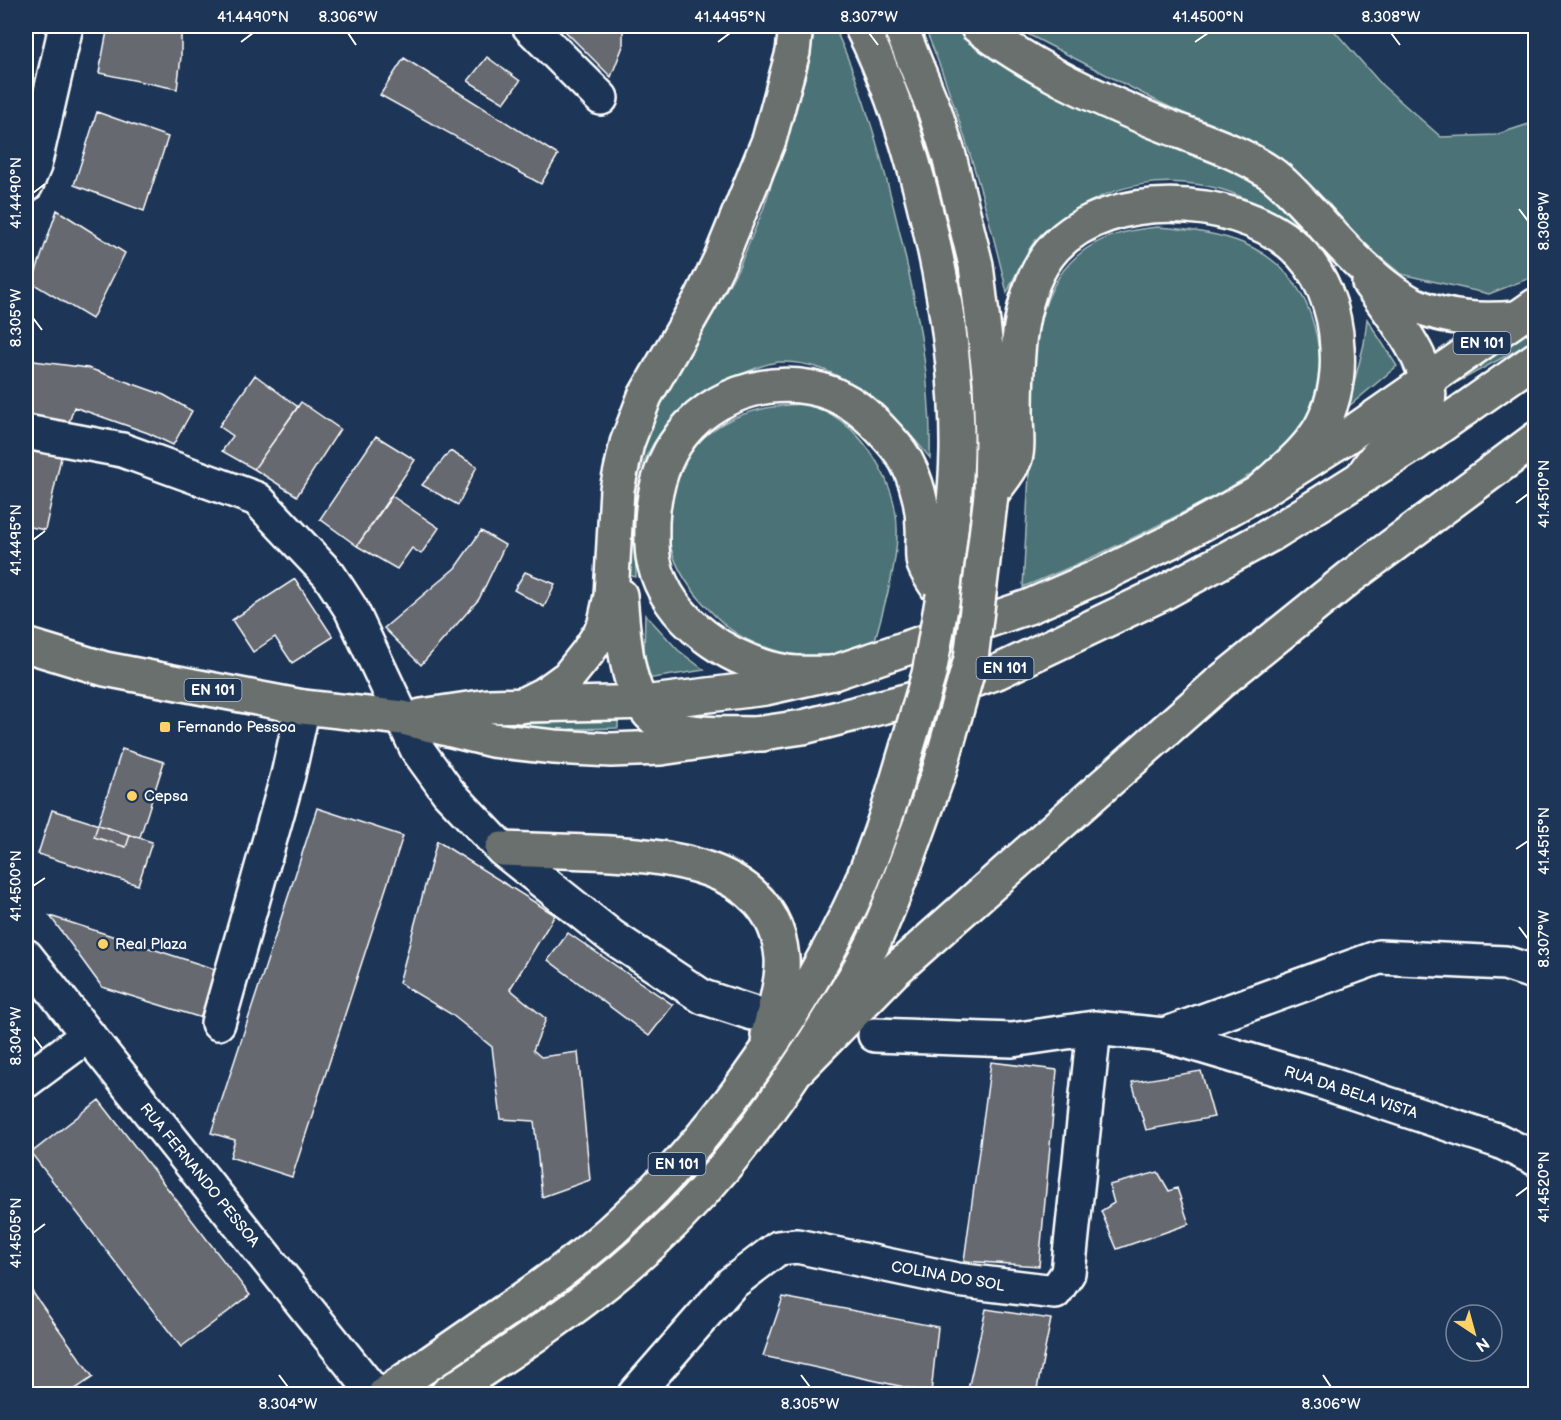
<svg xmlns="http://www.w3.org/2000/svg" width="1561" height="1420" viewBox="0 0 1561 1420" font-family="'Balsamiq Sans',sans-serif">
	<rect width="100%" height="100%" fill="#1d3557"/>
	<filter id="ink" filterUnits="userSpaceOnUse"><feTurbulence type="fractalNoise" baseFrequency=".0167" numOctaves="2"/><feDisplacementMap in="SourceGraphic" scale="12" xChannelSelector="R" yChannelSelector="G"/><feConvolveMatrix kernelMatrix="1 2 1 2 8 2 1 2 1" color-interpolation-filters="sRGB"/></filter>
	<g filter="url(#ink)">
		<path fill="#4c7377" stroke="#a6b9bb" stroke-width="1.5" d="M815,26H834C865,93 884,166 901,238C918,311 932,383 930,458C894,413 841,359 778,362C767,363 754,369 744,373C721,381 702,389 685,406C664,426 643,452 638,482C632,511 636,547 636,577L628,575L629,497L642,437L671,380L695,346L739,267L763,210L797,106L808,68Z
			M924,26H955L981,45L1251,179L1277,202L1308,237C1280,219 1252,198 1220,189C1165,175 1118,183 1071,212C1059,220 1043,230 1035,241C1023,257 1015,276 1007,293C986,202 960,112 924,26Z
			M1012,26H1330L1382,85L1441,137L1495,135L1535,122V276L1489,294L1401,274L1350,232L1265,152L1157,101Z
			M1157,227C1218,231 1276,241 1306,303C1318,330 1324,368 1318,397C1316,407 1308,421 1303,430C1298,437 1290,443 1283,449C1254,476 1218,494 1184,512C1131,540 1078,565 1023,587C1025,543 1028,499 1030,455C1032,395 1026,299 1077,256C1099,236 1128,230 1157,227Z
			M1367,319L1397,366L1348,407L1364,344Z
			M1535,319V340L1458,382L1457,379Z
			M805,404C813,407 823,410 831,414C870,438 899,489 897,535C896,572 883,608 874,644C864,647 854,651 843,653C806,662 756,650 726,626C718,619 710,611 703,603C688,586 675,567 670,544C667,529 671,513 673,498C685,428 740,406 805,404Z
			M645,614L678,650L704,670L647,679L644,652Z
			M618,720V728L571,729L554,739L482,725Z"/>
		<path fill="#666a70" stroke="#fff" stroke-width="1.5" d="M108,26H181V57L177,89L99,73Z
			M560,26H623V46L611,77Z
			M487,57L520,81L504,103L468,81Z
			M404,58L558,155L541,184L380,95Z
			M97,112L168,137L144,211L74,185Z
			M57,210L125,253L92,319L32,283Z
			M26,360L88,368L164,395L192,411L173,445L148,433L74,407L66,432L26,423Z
			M255,375L298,407L254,469L222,451L233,436L219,426Z
			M301,402L340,429L297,496L254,469Z
			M376,436L415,460L357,546L320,519Z
			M26,447L62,453L45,530L26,526Z
			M450,451L477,466L458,505L422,485Z
			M392,496L439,528L421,554L412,548L397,569L357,546Z
			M481,531L505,545L479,599L421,665L384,628L455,568Z
			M525,572L555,584L544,607L514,590Z
			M295,579L333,637L292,663L275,637L253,652L232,620Z
			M122,749L164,762L140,837L130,835L126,847L94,837Z
			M317,808L403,836L292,1177L230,1157L235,1140L211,1133Z
			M52,810L152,842L138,885L38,854Z
			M437,841L555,915L510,989L546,1019L533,1050L541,1057L578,1052L590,1180L542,1197L534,1121L501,1119L492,1047L451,1014L399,983Z
			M50,916L221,971L205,1019L102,987Z
			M568,933L673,1005L649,1036L548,960Z
			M991,1062L1057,1070L1039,1266L964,1261Z
			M1201,1071L1214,1117L1146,1130L1132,1082Z
			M99,1100L250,1295L181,1347L31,1153Z
			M1158,1172L1169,1191L1177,1188L1189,1224L1117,1249L1101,1211L1114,1203L1109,1185Z
			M26,1283L93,1377L68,1394H26Z
			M783,1297L938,1327L931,1393L763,1356Z
			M986,1309L1051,1319L1036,1394H967Z"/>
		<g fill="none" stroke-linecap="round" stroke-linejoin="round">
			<defs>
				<path id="street" d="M529,26L601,98
					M26,185L34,166L66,26
					M26,432L122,450L257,499L329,575L351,609L417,749L448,792L502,849L611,936L703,997L752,1013
					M218,1023L288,775L303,707
					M88,1035L375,1394
					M875,1035L1012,1040L1094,1028L1164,1035L1379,957L1505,963L1536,973
					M1164,1035L1319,1081L1499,1141L1536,1159
					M635,1394L732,1283L778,1248L797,1246L957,1280L1055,1292L1068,1273L1094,1028"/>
				<path id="secondary" d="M26,956L88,1035L26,1081"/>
				<path id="primary" d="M26,645L105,669L303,707L403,718L492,740L554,747L611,750L661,748L803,727L941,692L997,672L1161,594L1272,534L1415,444L1536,359
					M421,716L488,706L651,702L766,688L833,673L1028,607L1102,575L1169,542L1258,493L1346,437L1536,305"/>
				<path id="highway" d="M861,26C888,78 906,135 921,192C943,277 958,363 957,451C956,500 949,548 943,596
					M900,26L935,112L949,156L976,265L990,381L992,439L991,495
					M977,26C1030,67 1094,97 1156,122C1195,138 1238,150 1272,174C1287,185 1301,202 1314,215C1342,246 1378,287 1415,305C1449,320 1482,321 1517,318
					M1362,477C1368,468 1374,458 1382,451C1394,439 1410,431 1421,418C1450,383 1390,312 1369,283
					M991,495C998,484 1009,473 1014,461C1019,452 1016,427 1016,416C1016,363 1016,289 1055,247C1110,189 1231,195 1290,243C1321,268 1336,311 1337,348C1339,375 1334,403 1321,427C1306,453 1280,472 1258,493
					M620,595C624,635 624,714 672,728C700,736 734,733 763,734
					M833,673C818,673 802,674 787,672C730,662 668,622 654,562C651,550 652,535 652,522C653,496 661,465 675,444C709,390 787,369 843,399C863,409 880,428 894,444C913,465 923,500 923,528C924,539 921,554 924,564C928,575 937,586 943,596
					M520,706L546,693L568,677L588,652L604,627L611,596L617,489L627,443L645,396L702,297L720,260L769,140L793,52L796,26
					M502,849C531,850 560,851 589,852C663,855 774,862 782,958C784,980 773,1014 768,1035
					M797,1070L894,971L1219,683L1349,578L1536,439
					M385,1394C424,1367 464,1340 504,1312C545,1284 586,1255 622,1221C709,1141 794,1023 846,916C865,878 879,838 892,798
					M447,1394C500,1358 556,1323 607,1282C696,1211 761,1128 821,1032C840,1001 861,970 876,937C900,884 919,827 939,772"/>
			</defs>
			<use href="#street" stroke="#fff" stroke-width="38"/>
			<use href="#secondary" stroke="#fff" stroke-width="38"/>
			<use href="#primary" stroke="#fff" stroke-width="38"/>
			<use href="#highway" stroke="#fff" stroke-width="38"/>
			<use href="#street" stroke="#1d3557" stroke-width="33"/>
			<use href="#secondary" stroke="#1d3557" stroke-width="33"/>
			<use href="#primary" stroke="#6b706d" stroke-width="33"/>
			<use href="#highway" stroke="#6b706d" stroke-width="33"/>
			<defs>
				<path id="highway-bridge" d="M939,772L971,659L991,495
					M892,798L929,674L943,596"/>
			</defs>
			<use href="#highway-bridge" stroke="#fff" stroke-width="38" stroke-linecap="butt"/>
			<use href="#highway-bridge" stroke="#6b706d" stroke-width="33"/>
		</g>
	</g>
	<path fill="none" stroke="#fff" stroke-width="2" d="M348,33L356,45M869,33L878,45M1391,33L1400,45M241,42L253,33M718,42L730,33M1195,42L1208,33M33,193L45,184M1519,209L1528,221M33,318L42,330M1516,503L1528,494M33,540L45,531M1516,849L1528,841M33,886L45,878M1519,927L1528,939M33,1036L42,1048M1516,1196L1528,1187M33,1233L45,1224M279,1375L288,1387M801,1375L810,1387M1323,1375L1331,1387"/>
	<g fill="#ffd166" stroke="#1d3557" stroke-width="2">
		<rect x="159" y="721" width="12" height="12" rx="3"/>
		<circle cx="132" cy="796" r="6"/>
		<circle cx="103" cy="944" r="6"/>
	</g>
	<g text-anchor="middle" stroke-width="5" stroke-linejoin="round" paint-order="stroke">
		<g fill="#1d3557" stroke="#bbc2cd" stroke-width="1.5">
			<rect x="1453.5" y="332" width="57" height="22" rx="4.5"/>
			<rect x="976.5" y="657" width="57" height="22" rx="4.5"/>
			<rect x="184.5" y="679" width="57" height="22" rx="4.5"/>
			<rect x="648.5" y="1153" width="57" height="22" rx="4.5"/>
		</g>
		<g font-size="14" font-weight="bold" fill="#fff">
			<text x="1482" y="348">EN 101</text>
			<text x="1005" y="673">EN 101</text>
			<text x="213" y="695">EN 101</text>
			<text x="677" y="1169">EN 101</text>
		</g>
		<g font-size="15" fill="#fff" stroke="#1d3557" text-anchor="start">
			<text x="177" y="732">Fernando Pessoa</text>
			<text x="144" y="801">Cepsa</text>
			<text x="115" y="949">Real Plaza</text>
		</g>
		<g font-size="15" fill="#fff" stroke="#1d3557">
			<text transform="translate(1351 1092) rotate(18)" y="5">RUA DA BELA VISTA</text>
			<text transform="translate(200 1175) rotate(51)" y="5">RUA FERNANDO PESSOA</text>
			<text transform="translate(948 1276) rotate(10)" y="5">COLINA DO SOL</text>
		</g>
	</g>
	<rect width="1561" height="1420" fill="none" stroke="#1d3557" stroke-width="66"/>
	<g transform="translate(1474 1333) rotate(144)"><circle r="28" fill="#1d3557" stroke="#77869a" stroke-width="1.5"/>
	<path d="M0-4.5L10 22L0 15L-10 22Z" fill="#ffd166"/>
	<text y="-9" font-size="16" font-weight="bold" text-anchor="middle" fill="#ffffff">N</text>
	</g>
	<rect x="33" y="33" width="1495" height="1354" fill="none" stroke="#fff" stroke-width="2"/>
	<g font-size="15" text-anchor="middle" fill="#fff">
		<text x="253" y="22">41.4490°N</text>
		<text x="348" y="22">8.306°W</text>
		<text x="730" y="22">41.4495°N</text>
		<text x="869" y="22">8.307°W</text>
		<text x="1208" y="22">41.4500°N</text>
		<text x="1391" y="22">8.308°W</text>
		<text transform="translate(16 193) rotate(-90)" y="5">41.4490°N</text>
		<text transform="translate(1544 221) rotate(-90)" y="5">8.308°W</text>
		<text transform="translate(16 318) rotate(-90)" y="5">8.305°W</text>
		<text transform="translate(1544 494) rotate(-90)" y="5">41.4510°N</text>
		<text transform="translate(16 540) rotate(-90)" y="5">41.4495°N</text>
		<text transform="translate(1544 841) rotate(-90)" y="5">41.4515°N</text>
		<text transform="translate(16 886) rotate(-90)" y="5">41.4500°N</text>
		<text transform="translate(1544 939) rotate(-90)" y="5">8.307°W</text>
		<text transform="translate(16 1036) rotate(-90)" y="5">8.304°W</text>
		<text transform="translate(1544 1187) rotate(-90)" y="5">41.4520°N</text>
		<text transform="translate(16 1233) rotate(-90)" y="5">41.4505°N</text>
		<text x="288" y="1409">8.304°W</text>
		<text x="810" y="1409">8.305°W</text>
		<text x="1331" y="1409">8.306°W</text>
	</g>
</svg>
